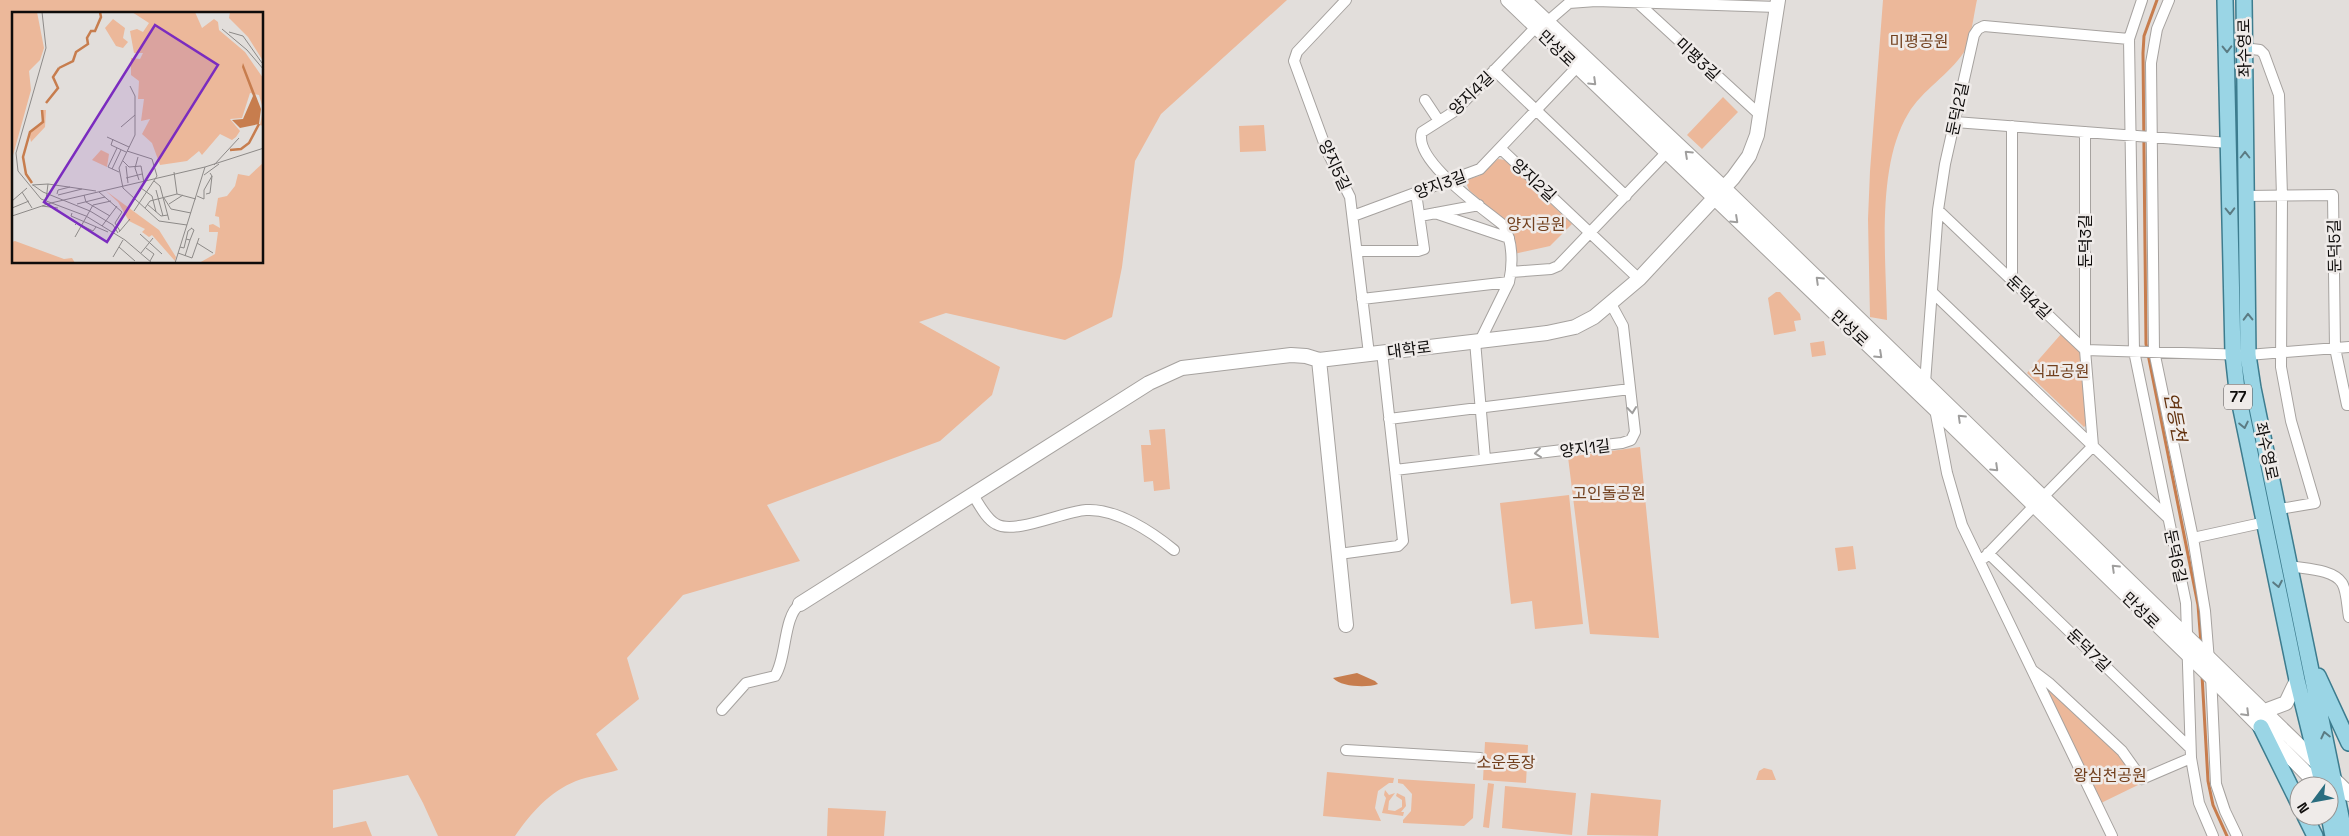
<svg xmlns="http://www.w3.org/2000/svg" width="2349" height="836" viewBox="0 0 2349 836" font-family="'Space Grotesk','Noto Sans KR',sans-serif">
	<rect width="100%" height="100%" fill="#e2dedb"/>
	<path fill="#ecb89a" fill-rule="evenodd" d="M0,0H1287L1161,114L1135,161L1122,267L1112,317L1065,340L946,313L919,322L1000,367L992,395L940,441L767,505L800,561L683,595L627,658L639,699L596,734L618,770C605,774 589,776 576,781C549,792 531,813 515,836H438L423,803L408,775L333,790V828L366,821L372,836H0ZM14,14H262V262H14Z
		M1883,0H1977C1974,13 1971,41 1964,52C1949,75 1922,90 1908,114C1876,167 1886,259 1887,320L1870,317L1868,219L1870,171Z
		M1723,97L1738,112L1702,149L1687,135Z
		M1264,125L1266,151L1240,152L1239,126Z
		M1498,159L1505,160L1572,224L1550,246L1514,254L1513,230L1508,223L1469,190L1465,180L1479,176Z
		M1776,292H1780L1800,314L1801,320L1794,321L1796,331L1774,335L1768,298Z
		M2062,333L2082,351L2088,424L2084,427L2027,373Z
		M1824,341L1826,355L1812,357L1810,343Z
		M1165,429L1170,489L1154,491L1153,481L1144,482L1141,445H1151L1149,430Z
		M1640,447L1659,638L1590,634L1568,457Z
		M1569,495L1583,624L1535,629L1532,601L1511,604L1500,503Z
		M1853,546L1856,569L1838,571L1835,548Z
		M2048,687L2124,760L2138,785L2101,803L2044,689Z
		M1485,742L1528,745L1526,783L1483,780Z
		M1764,768L1772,770L1776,780H1756L1759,771Z
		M1327,772L1394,778L1393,783H1389L1378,791L1375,808L1381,821L1323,816Z
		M1398,779L1475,784L1473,818L1464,826L1403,823V820L1411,811L1412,794L1403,784L1398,783Z
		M1488,783L1494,784L1489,828L1483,827Z
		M1505,786L1576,793L1572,835L1502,828Z
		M1385,790L1389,795L1395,793L1389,801L1388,810L1395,811L1402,807V800L1396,796L1397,793L1405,797L1406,806L1401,812H1404L1403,816L1382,813L1386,798L1384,795Z
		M1591,793L1661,800L1658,836L1587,835Z
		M828,808L886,811L884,836H827Z"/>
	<path fill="#c77d4e" d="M1357,673L1375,681L1378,684C1367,688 1341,687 1333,678Z"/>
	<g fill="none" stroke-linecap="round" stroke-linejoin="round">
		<path stroke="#c77d4e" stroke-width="3" d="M2157,0L2144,36L2143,53L2146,344L2198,605L2201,644
			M2202,675L2208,781L2213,805L2227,836"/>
		<defs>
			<path id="street" d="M1346,0L1297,52L1294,61L1327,151L1350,197L1369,354
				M2169,0L2157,29L2151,63L2154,351L2193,538L2205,611L2209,661
				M1637,2L1760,115
				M2129,39L2134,351L2186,603L2191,758L2199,803L2213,836
				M2244,48L2260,50L2264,54L2279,95L2282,196L2281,367L2291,421L2315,503L2280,509
				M1494,70L1626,196
				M1425,100L1439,121
				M1955,122L2229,143
				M1500,148L1639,279
				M2245,196L2333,195L2335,348L2347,405H2349
				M1938,210L2085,350L2248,355L2349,347
				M1435,213L1509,238
				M1353,216L1480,169L1577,67
				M1420,216L1479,205
				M1357,251H1418L1424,249L1416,193
				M1511,272L1551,269L1558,266L1666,153
				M2012,280V126
				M1932,292L2167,517
				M1362,299L1509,282
				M1475,341L1485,459
				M1480,341L1509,282C1513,265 1513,240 1503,225C1484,209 1412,160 1422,132L1455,111L1536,27L1547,22L1569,3L1596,1L1777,7
				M1925,383L1938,210L1945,164L1974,35L1978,29L1984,26L2129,39L2142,0
				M1935,409L1947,473L1962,525L2112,836
				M1389,419L1630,389
				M1395,470L1622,443L1631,440L1635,432L1623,326L1611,304
				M973,495C979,504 986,519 996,524C1015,535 1064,511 1086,510C1116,508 1152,532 1174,550
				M2042,498L2093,446L2085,350V132
				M2193,538L2266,522
				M1988,553L2190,748
				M1339,554L1398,546L1403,541L1382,352
				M1984,558L2034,506
				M2290,566C2305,569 2333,569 2342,583C2347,591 2347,607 2349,617
				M2032,670L2049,683L2122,751L2142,779L2191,758
				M2211,675L2216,784L2225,811L2237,836
				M722,710L746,683L775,676C787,657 783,617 800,604
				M1346,750L1480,758"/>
			<path id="secondary" d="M1508,0L1935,409L2210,676L2319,786
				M1524,0L1724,188L2349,794
				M1319,360L1346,625
				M800,604L1149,383L1182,368L1291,355L1306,356L1319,360L1547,333L1575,327L1594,317L1639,279L1733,178L1749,156L1757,135L1778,0
				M2262,712L2286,703L2297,680"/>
			<path id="primary" d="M2225,0L2233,354L2237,390L2297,680L2323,786
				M2244,0L2248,355L2253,388L2345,836
				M2318,676L2349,743
				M2261,727L2299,804
				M2305,816L2315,836
				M2329,816L2333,836"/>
		</defs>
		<use href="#street" stroke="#a6a29f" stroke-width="12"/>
		<use href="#secondary" stroke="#a6a29f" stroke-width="16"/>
		<use href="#primary" stroke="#3d7c8e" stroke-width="18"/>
		<use href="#street" stroke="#fff" stroke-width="10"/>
		<use href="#secondary" stroke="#fff" stroke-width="14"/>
		<use href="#primary" stroke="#9ad5e5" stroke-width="15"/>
	</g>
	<defs><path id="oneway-chevron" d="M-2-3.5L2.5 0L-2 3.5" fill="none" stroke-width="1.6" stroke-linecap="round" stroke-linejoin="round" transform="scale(1.25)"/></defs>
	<g stroke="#5b7b83">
		<use href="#oneway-chevron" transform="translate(2227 49) rotate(89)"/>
		<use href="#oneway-chevron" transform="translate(2245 155) rotate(-90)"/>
		<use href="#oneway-chevron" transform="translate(2230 211) rotate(89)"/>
		<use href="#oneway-chevron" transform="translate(2248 317) rotate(-91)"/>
		<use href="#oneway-chevron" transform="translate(2244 425) rotate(78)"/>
		<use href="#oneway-chevron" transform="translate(2278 584) rotate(79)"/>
		<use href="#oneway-chevron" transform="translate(2325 735) rotate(-103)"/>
	</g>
	<g stroke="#9f9e9d">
		<use href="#oneway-chevron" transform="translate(1593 82) rotate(44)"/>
		<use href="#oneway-chevron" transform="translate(1688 154) rotate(-137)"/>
		<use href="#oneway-chevron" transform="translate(1735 220) rotate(43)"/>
		<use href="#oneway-chevron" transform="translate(1819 280) rotate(-136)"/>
		<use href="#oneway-chevron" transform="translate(1879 355) rotate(43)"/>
		<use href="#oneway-chevron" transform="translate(1632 410) rotate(84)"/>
		<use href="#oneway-chevron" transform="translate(1961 418) rotate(-136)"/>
		<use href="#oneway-chevron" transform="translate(1538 453) rotate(173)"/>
		<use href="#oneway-chevron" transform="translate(1995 468) rotate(44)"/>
		<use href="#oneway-chevron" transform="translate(2115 568) rotate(-136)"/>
		<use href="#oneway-chevron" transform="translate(2246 713) rotate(45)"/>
	</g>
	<g text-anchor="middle" stroke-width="5" stroke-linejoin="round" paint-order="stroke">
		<rect fill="#efebe9" stroke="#524f4e" stroke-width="1" x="2224" y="384.5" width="28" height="25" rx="4"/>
		<g font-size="15" font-weight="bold" fill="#0e0c0b">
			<text x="2238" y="402">77</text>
		</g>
		<g font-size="16" fill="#72401e" stroke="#efebe9">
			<text x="1919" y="47">미평공원</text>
			<text x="1536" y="230">양지공원</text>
			<text x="2060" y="377">식교공원</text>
			<text x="1609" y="499">고인돌공원</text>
			<text x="1506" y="768">소운동장</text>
			<text x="2110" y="781">왕심천공원</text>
		</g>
		<g font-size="16" fill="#0e0c0b" stroke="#efebe9">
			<text transform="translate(1557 48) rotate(44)" y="6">만성로</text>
			<text transform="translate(2244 48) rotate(-91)" y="6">좌수영로</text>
			<text transform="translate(1698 59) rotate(43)" y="6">미평3길</text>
			<text transform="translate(1471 93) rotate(-44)" y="6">양지4길</text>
			<text transform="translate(1957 109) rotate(-78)" y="6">둔덕2길</text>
			<text transform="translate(1335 165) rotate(65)" y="6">양지5길</text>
			<text transform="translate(1534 180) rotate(43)" y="6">양지2길</text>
			<text transform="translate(1440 184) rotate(-20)" y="6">양지3길</text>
			<text transform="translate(2085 241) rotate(-90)" y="6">둔덕3길</text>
			<text transform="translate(2334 246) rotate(-91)" y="6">둔덕5길</text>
			<text transform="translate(2029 297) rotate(44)" y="6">둔덕4길</text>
			<text transform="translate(1850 328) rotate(43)" y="6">만성로</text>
			<text transform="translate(1409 349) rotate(-7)" y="6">대학로</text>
			<text transform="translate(1585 448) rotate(-7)" y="6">양지1길</text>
			<text transform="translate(2267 451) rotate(78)" y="6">좌수영로</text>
			<text transform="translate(2176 556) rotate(78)" y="6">둔덕6길</text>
			<text transform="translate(2141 610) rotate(44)" y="6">만성로</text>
			<text transform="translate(2089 650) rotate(44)" y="6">둔덕7길</text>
		</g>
		<g font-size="18" font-style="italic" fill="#62310d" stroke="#efebe9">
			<text transform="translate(2175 417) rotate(79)" y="6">연등천</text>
		</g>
	</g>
	<g transform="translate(12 12)">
		<rect width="251" height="251" fill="#e2dedb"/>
		<path d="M0,0H25L32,36L28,48L17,59L19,78L0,147ZM120,0H183L190,16L202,7L206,10L207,18L233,40L251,66V114L248,113L251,97L247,83L238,81L230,106L218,107L228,119L224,125L220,128L208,122L190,143L187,139L175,149L148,153L140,131L130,122L138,107L129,109L132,87H126L127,69L119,63V46L128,47L131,41H122L118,19L125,17L131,20L137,11ZM218,0H251V49L236,25L217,6ZM101,7L113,16L111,26L116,30L111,36L104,34L93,16ZM30,98H34L33,115L19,130L17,121L30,109ZM89,138L97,142L95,155L80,148ZM251,151V251H187L203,242L206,220H197V213L201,212L208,216L207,205L203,204L206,186L215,184L223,174L226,162L237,164ZM94,179L147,218L164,245L163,249L140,223L137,225L130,220L133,217L117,209L106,190ZM3,229L52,247L60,246L63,251H0V230Z" fill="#ecb89a"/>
		<path d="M231,51L249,97L247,112L228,116L220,108L231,107L241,84L230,55Z" fill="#c77d4e"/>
		<path fill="none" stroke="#c77d4e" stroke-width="2.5" d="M47,56L61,49L64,40L76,32L75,26L79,19H83L89,5L88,0M34,91L46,76L41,65L47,56M218,138L229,137L237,131L247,112M20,171L14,162L11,145L18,120L31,110L30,98"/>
		<path fill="none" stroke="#8d8a88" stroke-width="1" d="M30,0L34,36L4,141L6,159L29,187L74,204L113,228L140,251M210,17L235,38L252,58M217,20L231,24L250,51M118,74L123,84V123L107,156L111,176L147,209L175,213M109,115L123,103M95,125L117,135M101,127L99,133L114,140M105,136L96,155L107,160M115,139L140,147L145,164L122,199M126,145L123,156L127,168M111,149L117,155L129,154L132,171L122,186M202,153L227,126M114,154L116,171M100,157L109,138M162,160L165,182M192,163L207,152M114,166L130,162M142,169L148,174L157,208M20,173L36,172L84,179M21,173L31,180L78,199L101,213L106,221M129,176L140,184L144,200M144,178L151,204M10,180L20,196M87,180L110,200L103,211L108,219M45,182L46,178L58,175M194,182L198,181L200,164M46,183L70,177M72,183L74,190L98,204M185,184L192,187V178L200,164L198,161M152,186L159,197L179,201M34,188L36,172M0,189L15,176M65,192L93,185M135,192L149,204L156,203M157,192L171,183M30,194L46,196M0,196L17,189M133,196L138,189L165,182L184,187M60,201L59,204L96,220M0,204L39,191L193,155L252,136M63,213L65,211L81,219L84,215M90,214L105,194M107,220L118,207M128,222L150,242M63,225L81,193L99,189M174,227L178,228L182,218L179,216M185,231L201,241M107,235L123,249M168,235L172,236L176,219L180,216M134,236L142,242L138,249M129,241L141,226M166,241L180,246L187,226M173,244L178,228M101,245L111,228M163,251L193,155"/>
		<path fill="#7b2cbf" fill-opacity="0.15" stroke="#7b2cbf" stroke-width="2.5" d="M143,13L206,53L95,230L32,190Z"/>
		<rect width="251" height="251" fill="none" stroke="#0e0c0b" stroke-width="2.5"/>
	</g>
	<g transform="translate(2314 801) rotate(238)"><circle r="24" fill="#efebe9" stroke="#959290"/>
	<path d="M0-4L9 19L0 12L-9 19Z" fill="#2a6d7f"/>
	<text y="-8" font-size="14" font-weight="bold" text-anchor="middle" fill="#0e0c0b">N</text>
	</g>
</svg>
